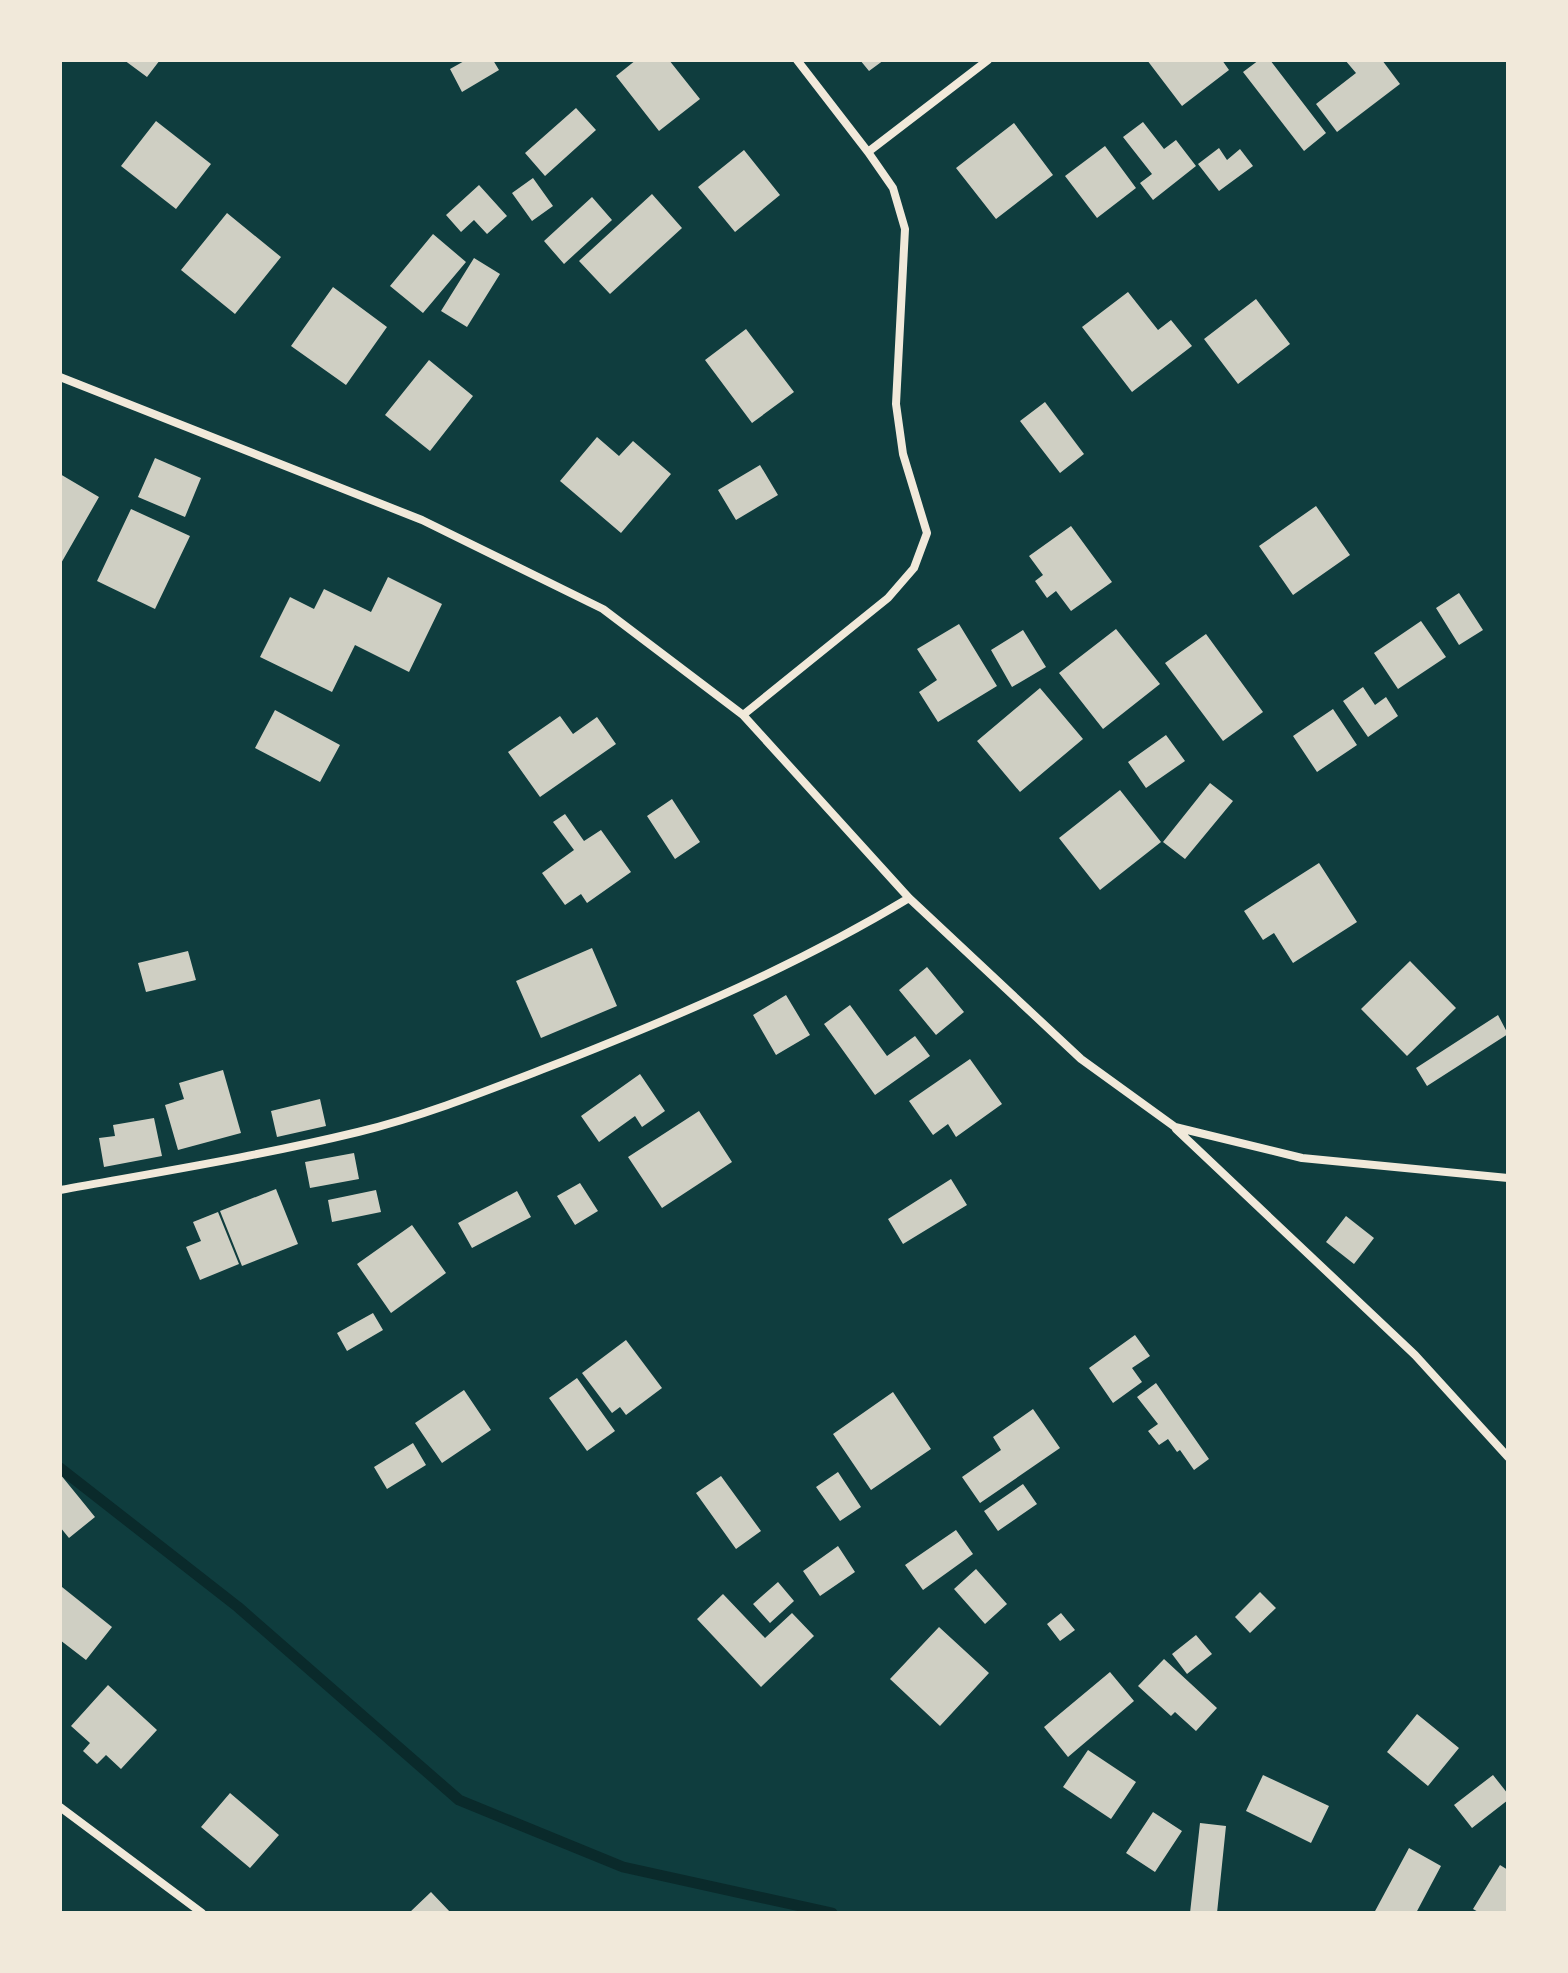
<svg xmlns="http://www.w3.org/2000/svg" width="1568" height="1973" viewBox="0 0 1568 1973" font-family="Ubuntu,sans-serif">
	<rect width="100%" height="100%" fill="#0f3d3e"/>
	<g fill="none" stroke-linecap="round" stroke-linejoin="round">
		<path stroke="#0a2a2b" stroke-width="11" d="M60,1468L238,1607L459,1800L623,1867L832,1913"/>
	</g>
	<path fill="#cfcfc3" d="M124,60H160L147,77Z
		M466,60H493L499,70L462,92L450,69Z
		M636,60H669L700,99L659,131L616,76Z
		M860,60H884L869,71Z
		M1147,60H1222L1229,70L1182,106Z
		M1259,60H1270L1326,133L1304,151L1243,72Z
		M1345,60H1382L1400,84L1337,132L1316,104L1356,73Z
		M576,108L596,130L545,176L525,153Z
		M156,121L211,164L176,209L121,166Z
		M1143,122L1164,149L1176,140L1196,166L1153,200L1140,183L1152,174L1123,137Z
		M1014,123L1053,175L996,219L956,168Z
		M1105,146L1136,188L1097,218L1065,176Z
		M1219,148L1227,160L1240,149L1253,166L1219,191L1198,164Z
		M744,150L780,195L735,232L698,187Z
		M533,178L553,206L532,221L512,193Z
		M479,185L507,216L487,234L474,220L461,232L446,215Z
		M652,194L682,228L610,294L579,261Z
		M592,197L612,220L564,264L544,241Z
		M227,213L281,257L235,314L181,270Z
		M433,234L466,262L423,313L390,286Z
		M474,258L500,274L467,327L441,311Z
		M333,287L387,327L346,385L291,346Z
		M1128,292L1158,330L1171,320L1192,346L1132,392L1082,327Z
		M1256,299L1290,344L1238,384L1204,339Z
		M746,329L794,392L752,423L705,360Z
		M429,360L473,396L430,451L385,415Z
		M1045,402L1084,454L1060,473L1020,421Z
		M597,437L619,456L633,441L671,474L621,533L560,481Z
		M155,458L201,478L185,517L138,497Z
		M760,465L778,495L736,520L718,490Z
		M60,474L99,497L60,565Z
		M1316,506L1350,555L1293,595L1259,546Z
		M131,509L190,536L155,609L97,581Z
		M1071,526L1112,582L1071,611L1056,591L1047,598L1035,581L1043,575L1029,556Z
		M388,577L442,604L409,672L355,645L332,692L260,657L290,597L314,609L324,589L371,612Z
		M1459,593L1483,630L1459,645L1436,608Z
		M1421,621L1446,657L1398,689L1374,653Z
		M959,624L997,686L938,722L919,692L937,680L917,649Z
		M1116,629L1160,684L1103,729L1059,673Z
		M1023,630L1046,667L1012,687L991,650Z
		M1206,634L1263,712L1223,741L1165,663Z
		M1363,687L1375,705L1386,697L1398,716L1368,737L1343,701Z
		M1040,688L1083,739L1020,792L977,741Z
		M1333,709L1357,745L1317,772L1293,736Z
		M275,710L340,745L320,782L255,748Z
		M560,716L573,734L597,717L616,744L540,797L508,752Z
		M1166,735L1185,761L1146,788L1128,762Z
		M1210,783L1233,801L1185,859L1163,842Z
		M1120,790L1161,842L1100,890L1059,838Z
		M672,799L700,842L675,859L647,816Z
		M565,814L584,841L601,830L631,872L587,903L581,894L565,905L542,873L574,850L553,822Z
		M1319,863L1357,922L1293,963L1274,933L1263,940L1244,911Z
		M592,948L617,1006L541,1038L516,981Z
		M188,951L196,980L146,992L138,963Z
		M1410,961L1456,1008L1407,1056L1361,1009Z
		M927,967L964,1012L936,1035L899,990Z
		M786,995L810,1035L776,1055L753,1015Z
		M850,1005L887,1056L915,1036L930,1056L875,1095L824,1024Z
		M1498,1015L1508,1034L1427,1086L1416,1068Z
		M970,1059L1002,1104L956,1137L948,1124L933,1135L909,1101Z
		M223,1070L241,1133L178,1150L165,1105L184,1099L179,1083Z
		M640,1074L665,1111L642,1127L635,1116L599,1142L581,1116Z
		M320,1099L326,1126L277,1137L271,1111Z
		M699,1111L732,1162L662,1208L628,1157Z
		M154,1118L162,1156L104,1167L99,1138L115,1136L113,1125Z
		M354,1153L359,1179L310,1188L305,1162Z
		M951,1179L967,1205L903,1244L888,1219Z
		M580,1183L598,1211L575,1225L557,1196Z
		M276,1189L298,1244L242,1266L220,1211Z
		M376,1190L381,1212L332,1222L328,1200Z
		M517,1191L531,1217L472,1248L458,1223Z
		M218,1212L239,1264L200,1280L186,1247L201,1241L193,1222Z
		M1346,1216L1374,1238L1354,1264L1326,1242Z
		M412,1225L446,1273L391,1313L357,1264Z
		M373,1313L383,1330L347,1351L337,1333Z
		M1135,1335L1150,1356L1132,1368L1142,1382L1113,1403L1089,1368Z
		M626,1340L662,1388L626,1415L620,1407L612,1413L582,1373Z
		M577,1378L615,1431L587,1451L549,1398Z
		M1156,1383L1209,1459L1194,1470L1180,1450L1177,1452L1168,1439L1159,1445L1148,1431L1158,1424L1137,1397Z
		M464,1390L491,1430L442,1463L415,1423Z
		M893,1392L931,1449L871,1490L833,1434Z
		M1033,1409L1060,1448L980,1503L962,1477L1001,1450L993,1437Z
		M413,1443L426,1465L387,1489L374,1467Z
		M838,1472L861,1507L840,1521L816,1487Z
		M60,1474L95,1517L69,1538L60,1527Z
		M721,1476L761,1531L736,1549L696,1493Z
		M1023,1484L1037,1504L998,1531L984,1511Z
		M956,1530L973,1554L923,1590L905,1565Z
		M838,1546L855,1572L820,1596L803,1571Z
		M976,1569L1007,1604L985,1624L954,1589Z
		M778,1582L794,1601L770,1623L753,1604Z
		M62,1587L112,1627L86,1660L60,1640V1590Z
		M1260,1592L1276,1608L1250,1633L1235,1617Z
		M723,1594L765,1638L792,1613L814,1636L761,1687L697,1619Z
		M1061,1613L1075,1630L1060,1641L1047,1624Z
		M939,1627L989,1673L940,1726L890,1679Z
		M1196,1635L1212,1654L1187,1674L1172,1654Z
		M1164,1659L1217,1708L1196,1731L1175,1712L1171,1716L1138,1686Z
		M1110,1672L1134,1701L1068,1757L1044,1727Z
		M108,1685L157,1730L121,1769L106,1755L97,1764L83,1751L90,1743L71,1726Z
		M1417,1714L1459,1748L1428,1786L1387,1752Z
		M1088,1750L1136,1782L1111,1819L1063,1787Z
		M1263,1775L1329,1806L1311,1843L1246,1811Z
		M1493,1775L1508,1794V1800L1472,1828L1454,1805Z
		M230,1793L279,1835L250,1868L201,1827Z
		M1153,1812L1182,1831L1155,1872L1126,1853Z
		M1200,1823L1226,1826L1217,1913H1190Z
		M1409,1848L1441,1866L1416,1913H1374Z
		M1500,1865L1508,1870V1913H1480L1473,1909Z
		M431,1892L451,1913H409Z"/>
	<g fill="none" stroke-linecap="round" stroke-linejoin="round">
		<path stroke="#f1e9da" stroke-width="8" d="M868,152L988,60
			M60,377L422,520L603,609L743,715L909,898L1081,1059L1175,1127L1302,1158L1508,1178
			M743,715L888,598L914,568L927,533L903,454L896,404L905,229L893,188L868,152L797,60
			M1176,1129L1415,1355L1508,1457
			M60,1190C159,1172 259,1156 358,1132C428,1115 496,1087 564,1061C683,1014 800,964 909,898
			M60,1807L202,1913"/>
	</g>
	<rect width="1568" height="1973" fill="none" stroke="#f1e9da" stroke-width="124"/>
</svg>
